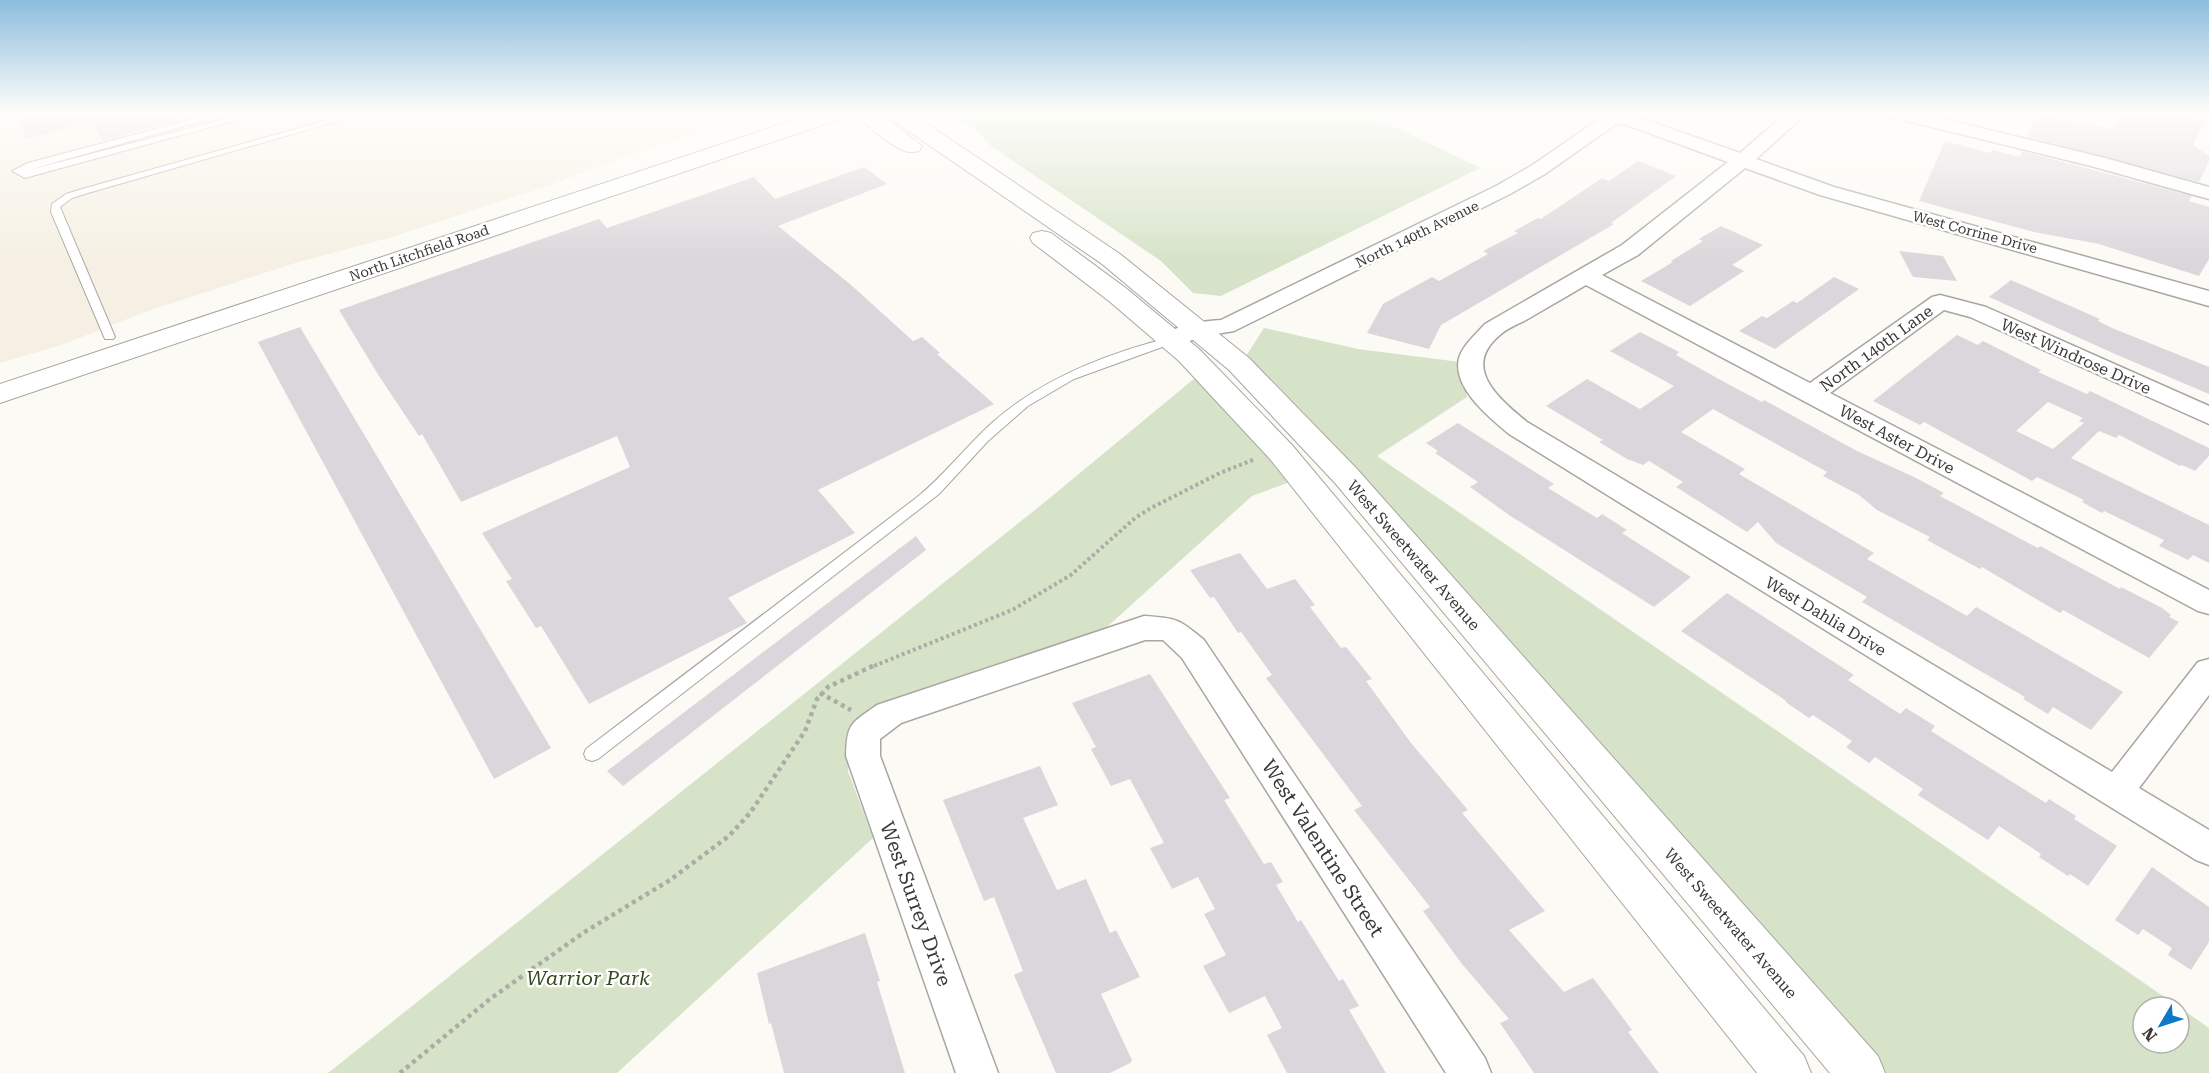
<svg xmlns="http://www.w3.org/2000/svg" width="2209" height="1073" viewBox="0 0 2209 1073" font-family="'Roboto Serif',serif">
	<rect width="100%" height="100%" fill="#fcfaf4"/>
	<path fill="#f5f0e3" d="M0,112H773L721,125L612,161L551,185L392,237L295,263L145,312L64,344L0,363Z"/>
	<path fill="#d6e3c8" d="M944,112H1364L1480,168L1221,296L1193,293L1161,261L991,146L975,128L940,113Z
		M1264,328L1358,349L1460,362L1467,397L1377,456L2179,1007H2143V1043H2179V1007L2209,1028V1073H1876L1246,356Z
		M1195,378L1290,482L1252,496L1098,635L850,740L848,771L873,838L617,1073H328L1040,506Z"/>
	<path fill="#dbd6db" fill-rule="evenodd" d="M15,112H188L189,118L102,141L93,122L26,139Z
		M2126,112H2172L2205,120L2193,145L2209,156V161L2199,182L2027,137L2035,113L2112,129Z
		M1945,141L1991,153L1993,150L2020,157L2022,151L2192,196L2189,201L2209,207V259L2199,276L2099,244L2034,232L1919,201Z
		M1638,161L1676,176L1611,223L1614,224L1441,325L1429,349L1367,333L1383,304L1432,277L1439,281L1488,254L1483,251L1518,233L1514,231L1538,218L1541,219L1602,178L1609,181Z
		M864,167L887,184L778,226L850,284L913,341L922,337L940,353L937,354L994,404L818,490L855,533L728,598L747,623L589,704L541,626L536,628L506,581L512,579L482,533L630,467L617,436L461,502L422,434L419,436L379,376L339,310L599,219L607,228L754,177L775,199Z
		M1721,226L1763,245L1732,265L1744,271L1690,306L1641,281L1673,262L1671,261L1703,241L1699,239Z
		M1899,251L1943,256L1957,281L1913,277Z
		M1834,277L1859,289L1775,349L1739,331L1762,316L1767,318L1793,301L1797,303Z
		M2011,280L2100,319L2098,321L2112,328L2209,367V394L2115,354L1989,297Z
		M300,327L551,748L494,779L258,342Z
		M1640,332L1679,352L1676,355L1726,383L1762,402L1764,400L1857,451L1914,477L1944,493L1940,496L2038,548L2040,546L2120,589L2121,587L2162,608L2171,615L2169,617L2179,622L2149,658L2063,610L2060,613L1982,567L1980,569L1927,540L1930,537L1877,510L1859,495L1823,476L1827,472L1713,409L1681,432L1745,469L1739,474L1874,553L1867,559L1967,616L1976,607L2123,692L2091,730L2053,707L2048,714L2023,699L2025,697L1862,602L1867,597L1776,543L1758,522L1747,532L1676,487L1683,482L1649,461L1643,465L1627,459L1599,442L1603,440L1546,406L1587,379L1640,409L1674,386L1610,351Z
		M1957,335L1978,345L1983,341L2041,370L2038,372L2087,394L2090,391L2209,448V456L2195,471L2182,465L2180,466L2119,435L2116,438L2099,431L2071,458L2209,525V563L2193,555L2188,560L2159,546L2164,540L2104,511L2102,513L2082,502L2084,500L2037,477L2032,481L1924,422L1920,425L1873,401ZM2048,402L2083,418L2079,421L2084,423L2053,449L2016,431Z
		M1458,423L1554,484L1548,488L1597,518L1602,514L1627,530L1622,533L1691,577L1654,607L1509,515L1470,487L1478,482L1435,453L1438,451L1426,443Z
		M916,536L926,550L623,786L607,771Z
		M1240,553L1267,589L1295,579L1315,605L1310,607L1341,648L1346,647L1372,679L1366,681L1411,743L1468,810L1462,813L1545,911L1509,930L1564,992L1593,978L1632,1030L1628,1032L1659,1073H1534L1500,1023L1509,1019L1462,964L1423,911L1430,907L1354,810L1362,806L1266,678L1272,675L1241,632L1238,633L1214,597L1210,598L1190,570Z
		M1727,593L1854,675L1848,680L1900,714L1906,708L1935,726L1931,731L2046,803L2049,799L2076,816L2074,819L2117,846L2088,886L2070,874L2068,876L2039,857L2041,854L1999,826L1988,840L1918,795L1923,789L1875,757L1869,763L1846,747L1852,741L1813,715L1809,718L1787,703L1785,700L1681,631Z
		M1150,674L1230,798L1224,800L1264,864L1271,862L1283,882L1276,885L1298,922L1301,920L1339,981L1343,979L1359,1006L1349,1010L1386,1073H1287L1267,1035L1282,1028L1265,996L1229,1013L1203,966L1226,955L1204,914L1215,909L1198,877L1172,889L1150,848L1164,843L1130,779L1111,786L1091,749L1096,747L1072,703Z
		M1040,766L1058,805L1023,818L1057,890L1086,879L1110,933L1116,930L1140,977L1101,994L1132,1060L1130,1063L1110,1073H1056L1014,975L1023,971L994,897L984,901L943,800Z
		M2152,867L2209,907V942L2191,970L2168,955L2172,948L2143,929L2138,935L2115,920Z
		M865,933L880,981L877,982L905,1073H784L771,1023L769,1024L757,973Z"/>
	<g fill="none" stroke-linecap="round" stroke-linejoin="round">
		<defs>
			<path id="service" d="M220,112H233L25,171L252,112H265L25,178L12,171L28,163Z
				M357,112H369L88,193L72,198L60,207L115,337L113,339H105L51,212L52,204L66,194L82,189Z
				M1172,337L1178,340L1176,342L1074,379L1028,406L988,441L939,494L598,759L592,761L586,759L584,754L586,749C696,666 806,582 916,498C944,476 966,446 993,422C1043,378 1108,353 1172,337Z"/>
			<path id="minor" d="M1585,112H1630L1629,114L1740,153L1788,112H1808L1756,159L1834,187L2209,291V306L1820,195L1745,168L1638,255L1602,275L1810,383L1932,297L1940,295L1986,307L2209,406V424L1970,317L1944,310L1830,393L2209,590V614L2198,611L1586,285C1566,297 1546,308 1526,320C1518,324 1508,328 1501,334C1460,367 1499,399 1527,422L2112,772L2198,662L2209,659V695L2139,788L2209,830V865L2196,860L2104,803L1509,434C1489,417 1452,388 1459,358C1463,345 1476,334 1485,324L1622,245L1728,162L1627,125L1616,124L1545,174L1510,194L1234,331L1204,336L1172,347L1164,345L1160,340C1170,325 1204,321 1221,320L1496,186L1531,166L1598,120L1587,116Z
				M1885,112H1915L2105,158L2209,187V199L2091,166L1887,116Z
				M1144,616C1177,618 1179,619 1204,640L1485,1058L1491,1073H1446L1182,658L1163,640H1145L901,723L880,739V756L998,1073H956L846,756C847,722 851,724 877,705Z"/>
			<path id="tertiary" d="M858,112H878L922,146L919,151C914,152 910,153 905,151C892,146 862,124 858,112Z
				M886,112H910L1120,254L1249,358L1357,469L1878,1056L1885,1073H1830L1335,483L1229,370L1102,264L888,117Z
				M1042,231L1051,233L1127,289L1199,349L1292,445L1804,1056L1811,1073H1757L1270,459L1179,361L1109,301L1033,243L1030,238L1033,233Z"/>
			<path id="secondary" d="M818,112H849L846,117L0,403V384Z"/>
		</defs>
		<use href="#service" stroke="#a9a6a1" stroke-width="2"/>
		<use href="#minor" stroke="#a9a6a1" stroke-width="3"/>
		<use href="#tertiary" stroke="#a9a6a1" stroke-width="2"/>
		<use href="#secondary" stroke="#a9a6a1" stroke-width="2"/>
		<path stroke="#acaba6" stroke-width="4" stroke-dasharray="3 3" stroke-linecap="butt" d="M874,666L1012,610L1071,575L1135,518L1151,508L1220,473L1255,459"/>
		<path stroke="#acaba6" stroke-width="4.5" stroke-dasharray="4 4" stroke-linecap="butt" d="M820,693L851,710
			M400,1073L490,999L583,933L670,880L729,836L750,813L805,731L817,699L828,687L877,664"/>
		<use href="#service" fill="#fff" fill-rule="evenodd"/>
		<use href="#minor" fill="#fff" fill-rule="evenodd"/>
		<use href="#tertiary" fill="#fff" fill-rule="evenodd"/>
		<use href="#secondary" fill="#fff" fill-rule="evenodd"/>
	</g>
	<linearGradient id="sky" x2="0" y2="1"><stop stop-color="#8dbddd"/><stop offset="0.43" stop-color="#fefdfa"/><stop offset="1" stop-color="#fefdfa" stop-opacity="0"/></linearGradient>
	<rect width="2209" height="262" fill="url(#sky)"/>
	<g text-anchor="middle" stroke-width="5" stroke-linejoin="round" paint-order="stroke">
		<g font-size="14" fill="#3a3937" stroke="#fff">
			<text transform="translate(1975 232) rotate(15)" y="5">West Corrine Drive</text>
			<text transform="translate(1417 234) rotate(-26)" y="5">North 140th Avenue</text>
			<text transform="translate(419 253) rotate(-19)" y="5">North Litchfield Road</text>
		</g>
		<g font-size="16" fill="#3a3937" stroke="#fff">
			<text transform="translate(1876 348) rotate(-36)" y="6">North 140th Lane</text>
			<text transform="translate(2076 356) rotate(24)" y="6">West Windrose Drive</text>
			<text transform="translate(1897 439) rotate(28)" y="6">West Aster Drive</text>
			<text transform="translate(1414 555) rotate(49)" y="6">West Sweetwater Avenue</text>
			<text transform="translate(1826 616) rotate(31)" y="6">West Dahlia Drive</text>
			<text transform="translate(1731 923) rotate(49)" y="6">West Sweetwater Avenue</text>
		</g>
		<g font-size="20" fill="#3a3937" stroke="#fff">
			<text transform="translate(1323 848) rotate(57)" y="7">West Valentine Street</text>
			<text transform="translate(916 904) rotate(70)" y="7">West Surrey Drive</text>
		</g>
		<g font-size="20" font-style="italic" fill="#35471b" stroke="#fff">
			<text x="588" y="985">Warrior Park</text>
		</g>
	</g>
	<g transform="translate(2161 1025) rotate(231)"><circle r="28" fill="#ffffff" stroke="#b0b0af" stroke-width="1.5"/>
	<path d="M0-4.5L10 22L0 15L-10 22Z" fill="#0d79c4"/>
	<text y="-9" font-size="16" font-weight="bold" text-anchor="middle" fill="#3a3937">N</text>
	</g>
</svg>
